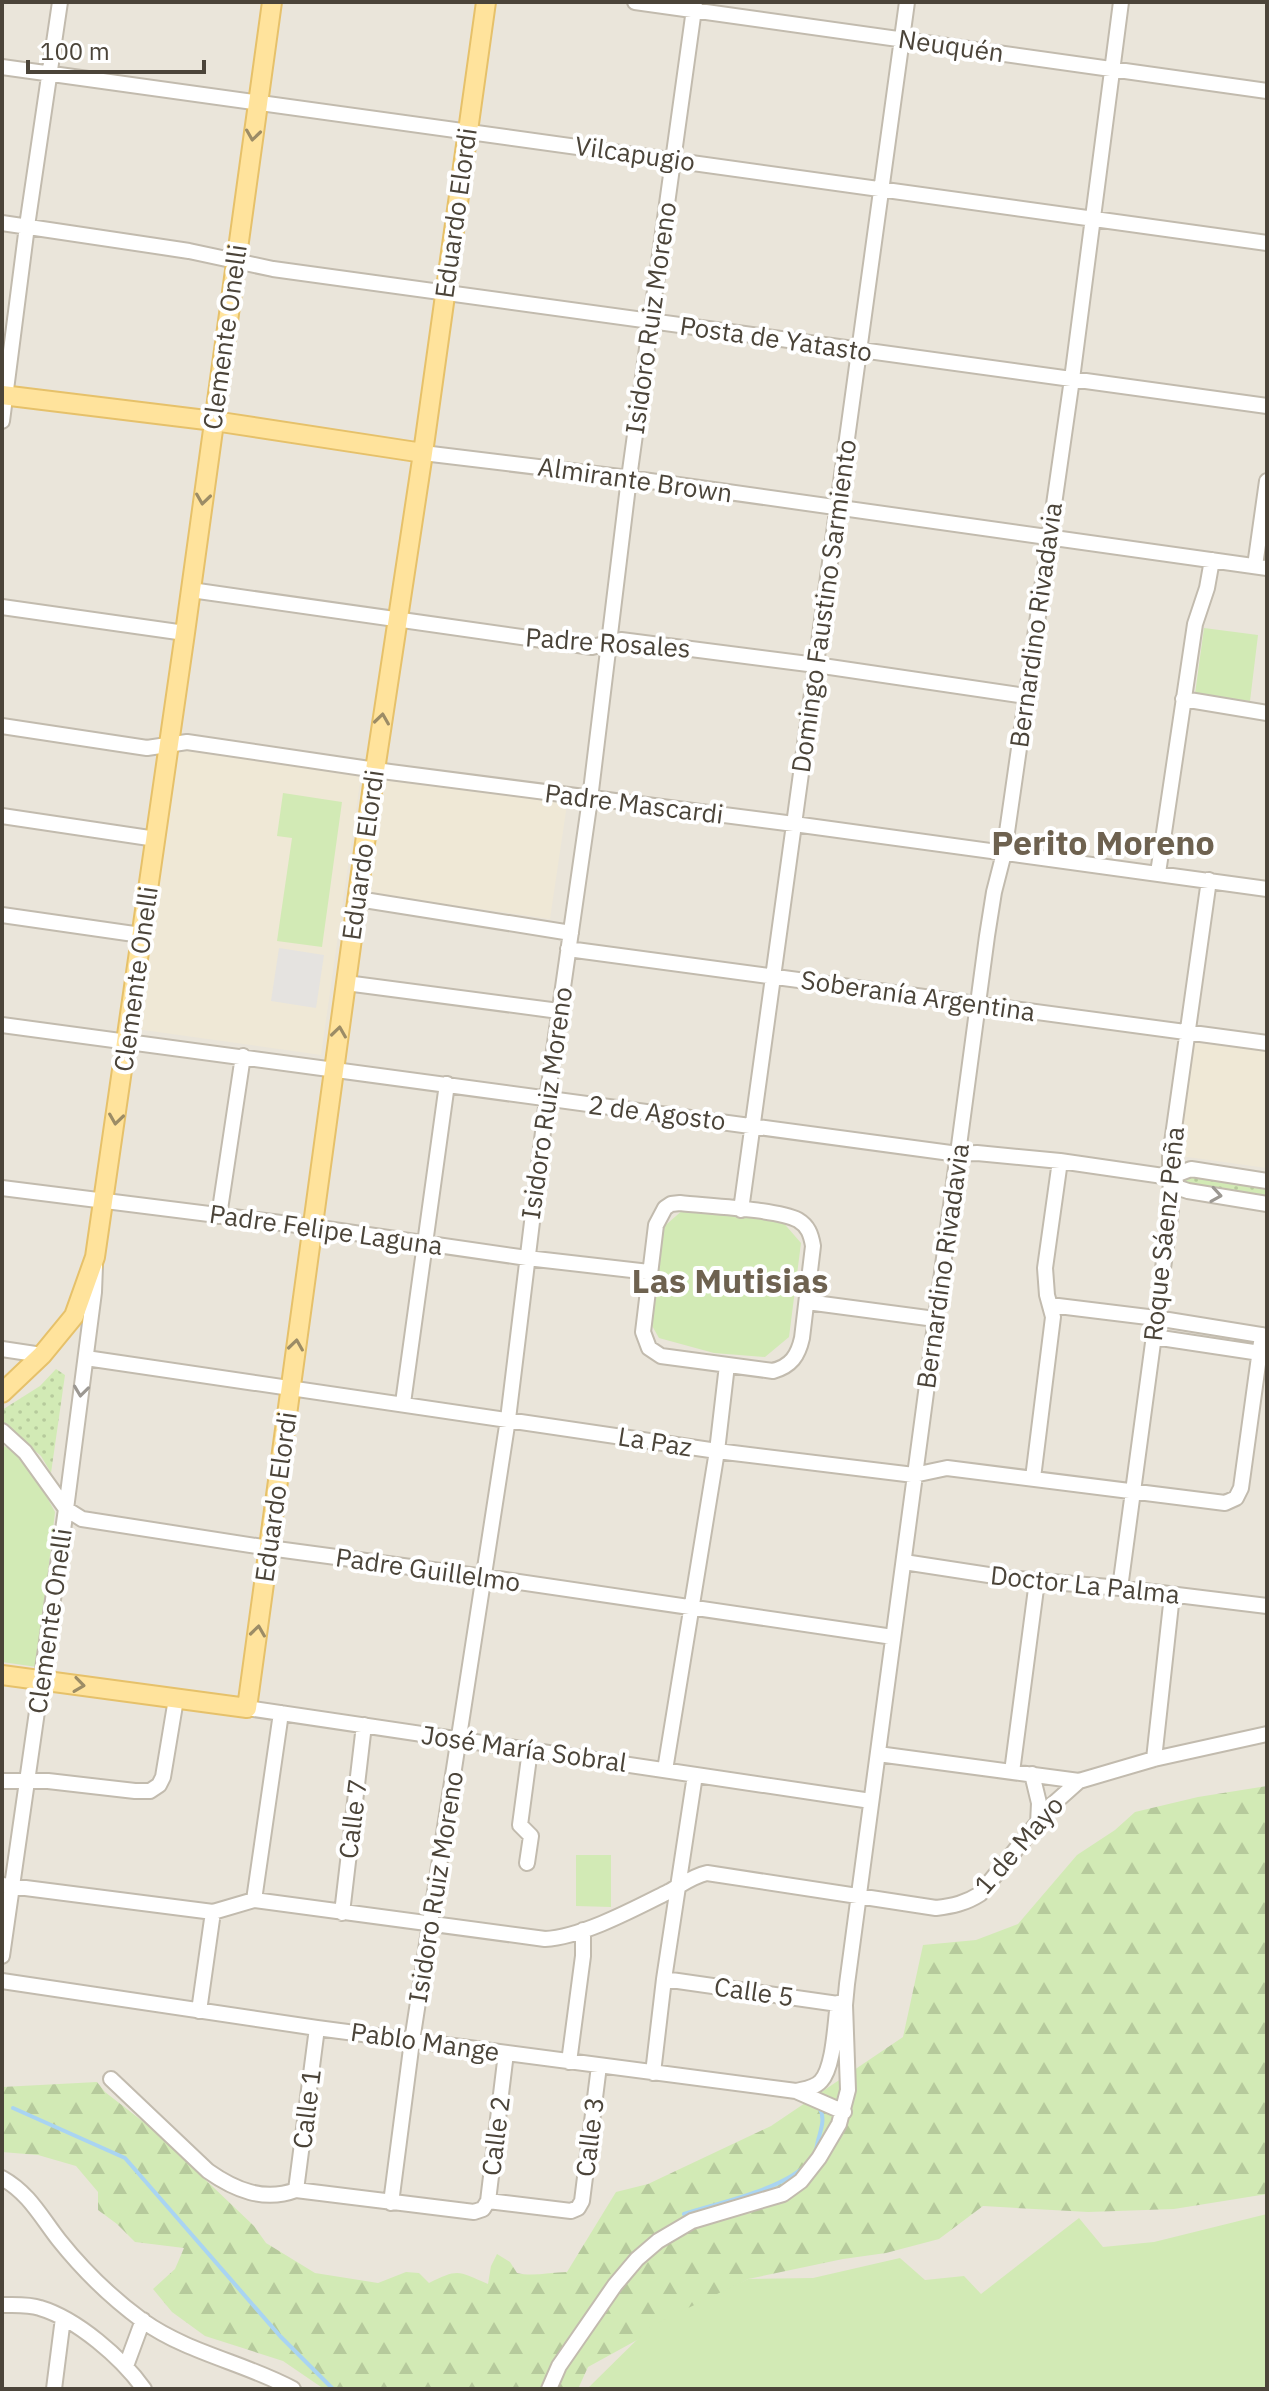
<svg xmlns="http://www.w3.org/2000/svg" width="1269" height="2391" viewBox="0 0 1269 2391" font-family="'IBM Plex Sans',sans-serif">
	<defs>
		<pattern id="grass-dots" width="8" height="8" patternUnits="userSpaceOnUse" patternTransform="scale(2)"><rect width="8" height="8" fill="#d2eab5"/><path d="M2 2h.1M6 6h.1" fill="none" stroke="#b6ca9c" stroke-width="1.8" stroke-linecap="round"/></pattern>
		<pattern id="forest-firs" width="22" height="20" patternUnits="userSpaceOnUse" patternTransform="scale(2)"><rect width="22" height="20" fill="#d2eab5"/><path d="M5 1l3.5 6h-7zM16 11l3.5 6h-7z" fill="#b6ca9c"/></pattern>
	</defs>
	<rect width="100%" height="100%" fill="#f6f3ec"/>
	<path fill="#eae5da" d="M2,2H1267V2389H2Z"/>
	<path fill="#efe8d6" d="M175,749L361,775L321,1055L136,1029Z
		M384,778L567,804L550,919L367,893Z
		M1190,1036L1267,1047V1168L1173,1155Z"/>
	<path fill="url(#grass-dots)" d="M1184,1174L1267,1186V1198L1180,1184L1179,1178Z
		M56,1369L65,1375L51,1473L41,1456L2,1423V1410L40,1386Z"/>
	<path fill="url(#forest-firs)" d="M1267,1786V2194L1174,2209L1088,2212L983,2206L939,2239L886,2253L843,2259L748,2279L588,2367L578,2389H324L283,2361L205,2336L172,2312L153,2289L175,2269L184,2248L135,2242L117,2224L98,2210V2192L76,2166L38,2155L2,2152V2087L97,2082L105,2092L150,2127L254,2226L266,2243L315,2273L378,2283L406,2272L419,2273L429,2283C459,2268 458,2271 488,2284L491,2266L497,2254L510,2262L517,2273C533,2277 550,2272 567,2272L616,2192L648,2184L771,2126L903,2037L923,1945L976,1940L1018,1924L1077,1855L1115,1830L1135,1812L1198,1797Z"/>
	<path fill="#d2eab5" d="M1204,628L1258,635L1250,701L1195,694Z
		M283,793L342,802L322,947L277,941L292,838L277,836Z
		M684,1209L781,1220L801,1243L789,1337L765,1357L714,1353L659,1338L651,1324L660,1230Z
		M2,1445L10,1449L30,1466L55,1512L37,1667L2,1662Z
		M576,1855H611V1907L576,1906Z
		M1267,2214V2389H587L651,2326L748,2279L813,2278L900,2258L925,2280L964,2276L981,2294L1079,2218L1103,2247L1154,2242Z"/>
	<path fill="#e5e3e0" d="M279,948L324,955L316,1008L271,1001Z"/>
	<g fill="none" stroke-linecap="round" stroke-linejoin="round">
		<path stroke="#a9d4f2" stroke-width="4" d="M13,2108L125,2158L280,2336L333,2389
			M684,2214C720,2202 795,2188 814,2155C817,2150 817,2142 819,2137C822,2126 825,2117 819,2107"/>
		<defs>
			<path id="minor" d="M635,2L1267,91
				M2,67L1267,243
				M2,223L189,251L273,269L1267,406
				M2,421L27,226L60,2
				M423,453L629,478L1267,568
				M1255,566L1267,481
				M191,590L592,647L621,640L816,665L1026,696
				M2,607L185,633
				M1183,699L1267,713
				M2,726L147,748L187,742L390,772L794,824L1267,889
				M2,816L156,839
				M1158,873L1195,624L1207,588L1212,560
				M358,899L571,933
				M2,915L141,935
				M568,949L1267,1043
				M346,983L559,1011
				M2,1025L958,1154L977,1153L1060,1161L1170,1177L1191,1169L1267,1181
				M1170,1177L1179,1188L1188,1191L1267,1204
				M2,1188L313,1227L527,1258L649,1272
				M680,1203C706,1206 777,1209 798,1220C808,1226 811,1234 813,1246L802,1338C798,1356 791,1366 773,1371L661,1356L649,1348L643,1332L656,1225L665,1208L671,1204Z
				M741,1210L907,2
				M219,1216L243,1056
				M807,1302L935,1319
				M1050,1305L1156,1318L1267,1336
				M1154,1337L1260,1353
				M2,1349L42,1355
				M86,1358L717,1451L914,1475L947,1468L1225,1503L1236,1498L1241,1488L1262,1335
				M403,1403L447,1084
				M2,1431L25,1452L66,1509L82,1519L269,1548L485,1577L893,1637
				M1033,1478L1053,1317L1047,1295L1045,1268L1060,1161
				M904,1562L1008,1578L1120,1588L1267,1606
				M1120,1588L1171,1209L1170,1157L1209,880
				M247,1708L871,1801
				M878,1754L1079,1781
				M1154,1759L1172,1595
				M665,1770L717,1451L727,1365
				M1012,1772L1037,1581
				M1032,1774L1039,1803L1038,1824
				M2,1781H48L135,1791H150L159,1785L163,1777L176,1699
				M527,1863L531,1836L520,1825L530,1750
				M2,1885L213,1912L254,1900L545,1939C582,1937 634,1909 668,1892C681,1885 693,1876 707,1873L936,1908C953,1906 966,1903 980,1894L1051,1806L1079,1781L1154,1759L1267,1734
				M254,1900L281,1713
				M342,1913L364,1725
				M2,1956L66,1509L94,1292L95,1266
				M664,1979L845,2005
				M2,1981L317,2028L796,2091L844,2112
				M199,2011L213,1912
				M569,2062L583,1956V1930
				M653,2073L664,1979L695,1775
				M111,2079L208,2171C235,2190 264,2202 296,2190L474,2212L483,2209L488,2201L506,2053
				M796,2091C804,2089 815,2088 821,2081C834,2067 835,2023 838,2003
				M2,2178C29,2193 41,2217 59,2240C83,2270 113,2299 143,2321C188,2353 245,2363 293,2389
				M296,2190L317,2028
				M488,2201L571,2211L578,2208L582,2201L599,2066
				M391,2203L412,2041L508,1419L547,1099L590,799L629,478L695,2
				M2,2305C14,2305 29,2304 40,2308C77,2319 122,2358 144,2389
				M126,2366L143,2320
				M54,2389L63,2318
				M549,2389L559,2366L615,2285L637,2259L658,2241L692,2221L783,2194L801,2181L819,2158L839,2124L848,2090L845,2005L847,1984L987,936L994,892L1004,853L1072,379L1121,2"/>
			<path id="major" d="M2,395L214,421L423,453
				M2,1393L42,1355L74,1316L95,1257L185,633L272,2
				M2,1675L247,1708L375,770L423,453L486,2"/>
		</defs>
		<use href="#minor" stroke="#c2bbae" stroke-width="18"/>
		<use href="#major" stroke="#e6c16a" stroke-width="22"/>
		<use href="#minor" stroke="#fff" stroke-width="14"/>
		<use href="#major" stroke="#ffe39c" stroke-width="18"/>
	</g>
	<defs><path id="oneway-chevron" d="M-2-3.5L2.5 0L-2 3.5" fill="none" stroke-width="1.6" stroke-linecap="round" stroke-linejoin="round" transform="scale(2)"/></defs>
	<g stroke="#9c8c66">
		<use href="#oneway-chevron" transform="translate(253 135) rotate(98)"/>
		<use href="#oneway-chevron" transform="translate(203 499) rotate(98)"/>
		<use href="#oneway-chevron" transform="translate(382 719) rotate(-82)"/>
		<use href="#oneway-chevron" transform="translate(339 1032) rotate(-82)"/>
		<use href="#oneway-chevron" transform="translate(116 1119) rotate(98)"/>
		<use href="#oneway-chevron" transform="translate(296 1345) rotate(-82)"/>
		<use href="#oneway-chevron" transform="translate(258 1631) rotate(-82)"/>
		<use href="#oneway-chevron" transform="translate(79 1685) rotate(8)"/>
	</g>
	<g stroke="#9c9892">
		<use href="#oneway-chevron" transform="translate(1216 1195) rotate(9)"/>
		<use href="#oneway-chevron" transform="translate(81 1391) rotate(97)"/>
	</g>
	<g text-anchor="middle" stroke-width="8" stroke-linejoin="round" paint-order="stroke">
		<g font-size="26" fill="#4b4439" stroke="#fff">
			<text transform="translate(951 46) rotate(8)" y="9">Neuquén</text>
			<text transform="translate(635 154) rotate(8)" y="9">Vilcapugio</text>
			<text transform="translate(456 213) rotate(-82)" y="9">Eduardo Elordi</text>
			<text transform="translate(651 318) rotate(-82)" y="9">Isidoro Ruiz Moreno</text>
			<text transform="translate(225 337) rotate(-82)" y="9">Clemente Onelli</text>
			<text transform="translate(776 339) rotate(8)" y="9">Posta de Yatasto</text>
			<text transform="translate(635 480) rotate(8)" y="9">Almirante Brown</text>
			<text transform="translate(824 606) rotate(-82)" y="9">Domingo Faustino Sarmiento</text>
			<text transform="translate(1036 625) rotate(-82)" y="9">Bernardino Rivadavia</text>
			<text transform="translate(608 643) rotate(4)" y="9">Padre Rosales</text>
			<text transform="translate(634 804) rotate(7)" y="9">Padre Mascardi</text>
			<text transform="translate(363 855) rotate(-82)" y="9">Eduardo Elordi</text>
			<text transform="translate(136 979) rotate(-82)" y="9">Clemente Onelli</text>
			<text transform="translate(918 996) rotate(8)" y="9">Soberanía Argentina</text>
			<text transform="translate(547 1103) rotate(-82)" y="9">Isidoro Ruiz Moreno</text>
			<text transform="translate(657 1113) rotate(7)" y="9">2 de Agosto</text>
			<text transform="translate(326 1230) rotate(8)" y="9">Padre Felipe Laguna</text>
			<text transform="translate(1164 1234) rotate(-84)" y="9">Roque Sáenz Peña</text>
			<text transform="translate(943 1266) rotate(-82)" y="9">Bernardino Rivadavia</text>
			<text transform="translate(655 1442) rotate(9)" y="9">La Paz</text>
			<text transform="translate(276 1497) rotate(-82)" y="9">Eduardo Elordi</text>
			<text transform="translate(428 1570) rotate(8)" y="9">Padre Guillelmo</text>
			<text transform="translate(1085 1585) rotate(6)" y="9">Doctor La Palma</text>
			<text transform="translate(50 1621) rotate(-82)" y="9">Clemente Onelli</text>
			<text transform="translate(524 1749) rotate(8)" y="9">José María Sobral</text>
			<text transform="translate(353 1819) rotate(-83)" y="9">Calle 7</text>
			<text transform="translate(1019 1845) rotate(-49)" y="9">1 de Mayo</text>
			<text transform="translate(436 1887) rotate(-81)" y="9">Isidoro Ruiz Moreno</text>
			<text transform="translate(754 1992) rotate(8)" y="9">Calle 5</text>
			<text transform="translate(425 2042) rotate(8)" y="9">Pablo Mange</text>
			<text transform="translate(307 2109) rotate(-83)" y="9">Calle 1</text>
			<text transform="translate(496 2136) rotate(-83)" y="9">Calle 2</text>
			<text transform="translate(590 2137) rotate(-83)" y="9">Calle 3</text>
		</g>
		<g font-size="34" font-weight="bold" fill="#6e6250" stroke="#fff">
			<text x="1103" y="855">Perito Moreno</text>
			<text x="730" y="1293">Las Mutisias</text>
		</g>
	</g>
	<rect width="1269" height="2391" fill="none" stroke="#4b4439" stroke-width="8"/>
	<path d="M28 60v12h176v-12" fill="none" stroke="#4b4439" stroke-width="4"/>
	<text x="40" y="60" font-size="24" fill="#4b4439" stroke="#ffffff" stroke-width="6" paint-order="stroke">100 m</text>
</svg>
